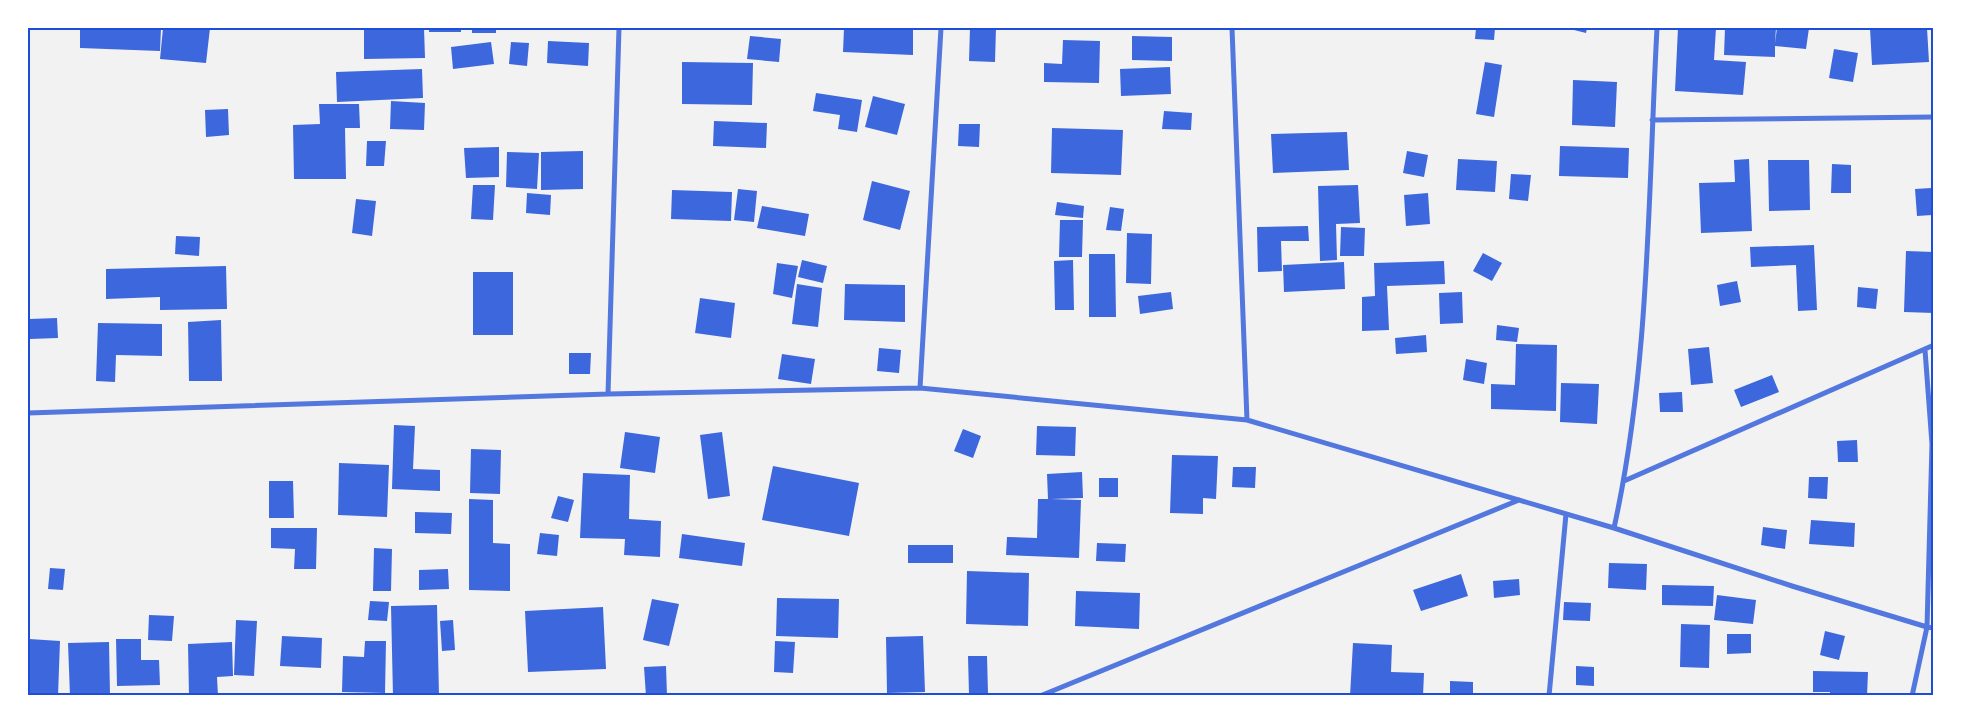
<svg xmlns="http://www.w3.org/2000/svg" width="1961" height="723" viewBox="0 0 1961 723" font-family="'Titillium Web',sans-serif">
	<rect width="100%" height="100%" fill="#f2f2f2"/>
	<path fill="#3d67dc" d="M80,28H161L160,51L80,48Z
		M163,28H210L206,63L160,59Z
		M364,28H424L425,58L364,59Z
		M429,28H461V32H429Z
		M472,28H496V33H472Z
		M844,28H913V55L843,52Z
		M970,28H996L995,62L969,61Z
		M1476,28H1495L1494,40L1475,39Z
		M1566,28H1587L1586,33Z
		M1678,28H1716L1714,60L1746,62L1743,95L1675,91Z
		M1725,28H1776L1775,43L1777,28H1809L1806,49L1775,46V57L1724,55Z
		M1870,28H1927L1929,62L1872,65Z
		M750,36L781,39L779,62L747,59Z
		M1132,36L1172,37V61L1132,60Z
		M1063,40L1100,41L1099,83L1044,82V63L1062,64Z
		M548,41L589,43L588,66L547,63Z
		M491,42L494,64L453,69L451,47Z
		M511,42L529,43L527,66L509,64Z
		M1834,49L1858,53L1853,82L1829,78Z
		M682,62L753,63L752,105L682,104Z
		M1485,62L1502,65L1494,117L1476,114Z
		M1170,67L1171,94L1121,96L1120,69Z
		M422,69L423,98L337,102L336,72Z
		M1573,80L1617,82L1615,127L1572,125Z
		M816,93L862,100L857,132L838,129L840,115L813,111Z
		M873,96L905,104L897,135L865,127Z
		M391,101L425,103L424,130L390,129Z
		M319,104H359L360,128H345L346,179H294L293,125L320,124Z
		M228,109L229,135L206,137L205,110Z
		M1164,111L1192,113L1191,130L1162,129Z
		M714,121L767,123L766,148L713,146Z
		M959,124H980L979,147L958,146Z
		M1052,128L1123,130L1121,175L1051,173Z
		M1347,132L1349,170L1273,173L1271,134Z
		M367,141H386L384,166H366Z
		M1560,146L1629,148L1628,178L1559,176Z
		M499,147V177L466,178L464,148Z
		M583,151V189L541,190V152Z
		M1407,151L1428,155L1424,177L1403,173Z
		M507,152L539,153L537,189L506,187Z
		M1458,159L1497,161L1495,192L1456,190Z
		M1749,159L1752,231L1701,233L1699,183L1735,182L1734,160Z
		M1768,160H1809L1810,210L1769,211Z
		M1832,164L1851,165V193H1831Z
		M1511,174L1531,175L1528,201L1509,199Z
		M872,181L910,191L900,230L863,220Z
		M473,185H495L493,220L471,219Z
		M1358,185L1360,223L1336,224L1337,260L1320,261L1318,186Z
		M1931,188L1932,215L1917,216L1915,189Z
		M738,189L757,191L754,222L734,220Z
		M672,190L732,192L731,221L671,219Z
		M527,193L551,195L550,215L526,213Z
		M1428,193L1430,224L1406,226L1404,195Z
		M356,199L376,201L372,236L352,233Z
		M1057,202L1084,206L1083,218L1055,215Z
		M762,206L809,214L805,236L757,228Z
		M1110,207L1124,209L1121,231L1106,230Z
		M1060,220H1083L1082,257H1059Z
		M1308,226L1309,241H1281L1282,271L1258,272L1257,227Z
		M1341,227L1365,228L1364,256H1340Z
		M1127,233L1152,234L1151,284L1126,283Z
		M176,236L200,237L199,256L175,254Z
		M1814,245L1817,310L1798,311L1796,265L1751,267L1750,247Z
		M1906,251L1934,252V313L1904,312Z
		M1483,253L1502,263L1492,281L1473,271Z
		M1089,254H1115L1116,317H1089Z
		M802,260L827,266L823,283L798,277Z
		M1073,260L1074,310H1055L1054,261Z
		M1444,261L1445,284L1387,286L1389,330L1362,331V297L1375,296L1374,263Z
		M1344,262L1345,289L1284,292L1283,265Z
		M777,263L798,266L792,298L773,294Z
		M226,266L227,309L160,310V297L106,299V269Z
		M473,272H513V335H473Z
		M1737,281L1741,302L1720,306L1717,285Z
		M797,284L822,288L818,327L792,324Z
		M845,284L905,285V322L844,320Z
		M1858,287L1878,289L1876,309L1857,307Z
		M1171,292L1173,309L1140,314L1138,296Z
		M1462,292L1463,323L1440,324L1439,293Z
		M700,298L735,303L731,338L695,333Z
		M57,318L58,338L30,339L29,319Z
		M221,320L222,381H189L188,322Z
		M98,323L162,324V356L116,355L115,382L96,381Z
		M1497,325L1519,328L1517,342L1496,340Z
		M1426,335L1427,352L1396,354L1395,338Z
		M1516,344L1557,345L1556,411L1491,409V384L1515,385Z
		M1709,347L1713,383L1691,385L1688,349Z
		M879,348L901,350L899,373L877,371Z
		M569,353H591L590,374H569Z
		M782,354L815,359L811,384L778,379Z
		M1466,359L1487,363L1484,384L1463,380Z
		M1772,375L1779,392L1741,407L1734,390Z
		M1561,383L1599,384L1597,424L1560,422Z
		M1682,392L1683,412H1660L1659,393Z
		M394,425L415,426L413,469L440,470V491L392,489Z
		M1037,426L1076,427L1075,456L1036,455Z
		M963,429L981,436L973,458L954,451Z
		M625,432L660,437L655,473L620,468Z
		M722,432L730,496L708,499L700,435Z
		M1857,440L1858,462H1838L1837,441Z
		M471,449L501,450L500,494L470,493Z
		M1172,455L1218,456L1216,499L1203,498V514L1170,513Z
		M339,463L389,465L387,517L338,515Z
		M773,466L859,483L849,536L762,520Z
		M1233,467H1256L1255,488L1232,487Z
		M1082,472L1083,498L1051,499L1081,500L1079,558L1006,555L1007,537L1037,538L1038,499H1048L1047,474Z
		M583,473L630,475L629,519L661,521L660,557L624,555L625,539L580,538Z
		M1809,477H1828L1827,499L1808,498Z
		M1099,478H1118V497H1099Z
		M269,481H293L294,518H269Z
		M558,496L574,500L568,522L551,518Z
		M469,499L493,500V543L510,544V591L469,590Z
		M415,512L452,513L451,534L415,533Z
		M1811,520L1855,523L1854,547L1809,544Z
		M1763,527L1787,530L1785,549L1761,545Z
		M271,528H317L316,569H294L295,549L271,548Z
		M540,533L559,535L557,556L537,554Z
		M682,534L745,543L742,566L679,558Z
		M1097,543L1126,544L1125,562L1096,561Z
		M908,545H953V563H908Z
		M374,548L392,549L391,591H373Z
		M1609,563L1647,564L1646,590L1608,588Z
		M50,568L65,569L63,590L48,589Z
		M448,569L449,589L419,590V570Z
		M967,571L1029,573L1028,626L966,624Z
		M1461,574L1468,596L1421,611L1413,590Z
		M1519,579L1520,595L1494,598L1493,581Z
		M1662,585L1714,586L1713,606L1662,605Z
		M1076,591L1140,593L1139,629L1075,626Z
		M1717,595L1756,600L1753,624L1714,620Z
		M777,598L839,599L838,638L776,636Z
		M652,599L679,604L669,646L643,640Z
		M370,601L389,602L387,621L368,620Z
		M1564,602L1591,603L1590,621L1563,620Z
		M437,605L439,696H393L391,606Z
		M603,607L606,669L528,672L525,611Z
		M149,615L174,616L172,641L148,640Z
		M236,620L257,621L254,676L234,675Z
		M453,620L455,650L442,651L440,621Z
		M1681,624L1710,625L1709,668L1680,667Z
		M1825,631L1845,636L1839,660L1820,655Z
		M1727,634H1751V653L1727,654Z
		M282,636L322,638L321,668L280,666Z
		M923,636L925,692L887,693L886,637Z
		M29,639L60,641L58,696H28Z
		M116,639H141V660H159L160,685L117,686Z
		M365,641H386L385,693L342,692L343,656L364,657Z
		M775,641L795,642L793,673L774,672Z
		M109,642L110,696H70L68,643Z
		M232,642L233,676L217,677L218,696H189L188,644Z
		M1353,643L1392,645L1391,672L1424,673L1423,696H1350Z
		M968,656H987L988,693L969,694Z
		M666,666L667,696H646L644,667Z
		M1576,666L1594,667V686L1576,685Z
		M1813,671L1868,672L1867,696H1830V692H1813Z
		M1450,681L1473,682V696H1450Z"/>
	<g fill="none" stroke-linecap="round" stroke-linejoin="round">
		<path stroke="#5277de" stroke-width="5" d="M1232,28L1247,420
			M1652,120L1934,117
			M1925,350L1932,444L1927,627L1934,628
			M920,388L941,28
			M608,394L619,28
			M28,413L608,394L920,388L1247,420L1614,528L1792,586L1927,627L1912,696
			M1624,481L1934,345
			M1614,528C1650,364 1648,194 1657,28
			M1040,696L1519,500
			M1549,696L1566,514"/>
	</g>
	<rect width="1961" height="723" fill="none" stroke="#ffffff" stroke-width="58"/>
	<rect x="29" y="29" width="1903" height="665" fill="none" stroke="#1d4ed8" stroke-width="2"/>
</svg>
